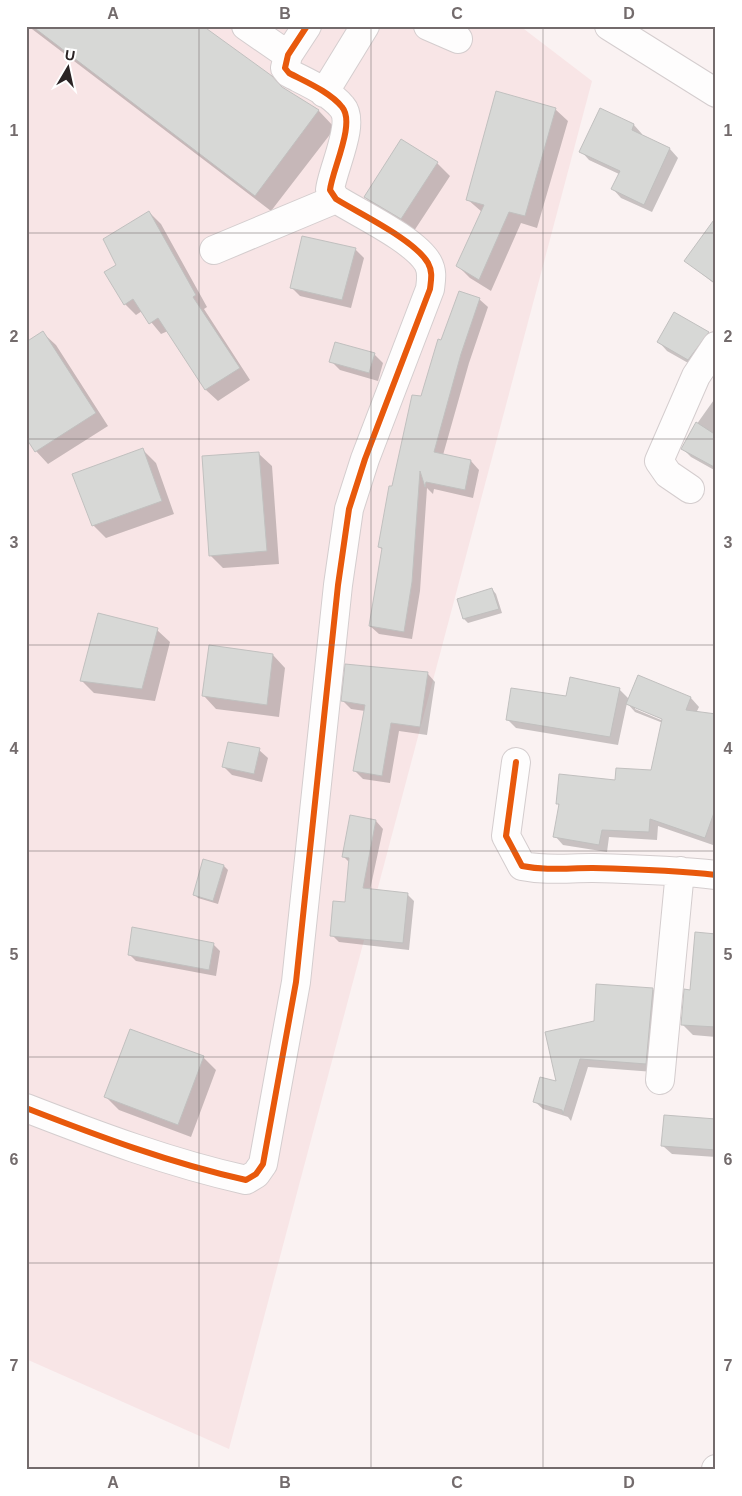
<svg xmlns="http://www.w3.org/2000/svg" width="742" height="1496" viewBox="0 0 742 1496" font-family="Arial,sans-serif">
	<rect width="100%" height="100%" fill="#faf2f2"/>
	<path fill="#f8e5e6" d="M26,26H520L592,81L229,1449L26,1359Z"/>
	<path fill="#0003" fill-rule="evenodd" d="M28,26H201L283,89L319,111L335,128L271,211Z
		M555,109L568,121L537,228L521,223L491,291L470,278L458,266L482,212L467,199Z
		M634,125L642,134L641,136L670,149L678,158L652,212L621,198L613,189L619,174L589,160L581,151Z
		M402,141L437,163L450,176L414,231L378,210L365,197Z
		M149,212L161,224L207,307L204,309L250,380L218,401L206,390L168,331L161,334L142,311L136,315L125,304L118,265Z
		M716,219V285L686,261Z
		M355,249L364,258L351,308L300,296L292,288Z
		M479,299L488,307L469,363L443,455L471,461L479,470L473,498L434,489L433,494L427,488L420,591L412,639L379,634L370,626L383,550L379,547L393,488L442,341Z
		M675,314L708,333L716,340L697,368L667,351L659,342Z
		M43,333L56,345L108,426L48,464L36,451Z
		M374,354L383,363L378,381L340,370L331,361Z
		M716,397V471L691,457L683,449L689,435Z
		M143,450L156,463L174,514L106,538L93,525Z
		M259,454L272,466L279,564L223,568L210,555Z
		M492,589L496,594L502,613L468,623L464,619Z
		M157,630L170,642L155,701L94,693L81,680Z
		M273,655L285,668L279,717L216,709L204,696Z
		M428,674L435,682L427,735L399,731L390,783L363,779L355,771L365,711L351,709L343,701Z
		M639,676L691,698L699,707L696,713L716,715V838L713,845L658,826L657,840L609,837L607,852L563,845L555,836L560,806L557,803L652,772L663,723L635,712L627,703L618,745L516,728L507,719L567,697L619,689L629,699ZM635,706L669,720L668,723L635,709Z
		M259,750L268,758L262,782L232,775L224,767Z
		M376,821L383,829L370,890L407,894L414,901L409,950L339,942L332,935L346,904L350,863L343,856Z
		M224,866L228,870L218,904L198,898L194,894Z
		M716,935V1037L693,1035L682,1024L692,991Z
		M213,944L220,951L216,976L136,961L129,954Z
		M653,989L661,997L654,1072L588,1067L571,1121L568,1117L543,1109L534,1101L557,1083L596,1022Z
		M203,1057L216,1070L191,1137L119,1110L106,1097Z
		M716,1120V1157L672,1154L663,1146Z"/>
	<path fill="#d7d8d6" stroke="#c1c0bf" d="M32,26H203L272,76L282,87L319,110L255,196Z
		M496,91L556,108L525,216L509,212L479,280L456,266L484,205L466,200Z
		M600,108L634,124L632,130L670,148L644,205L611,189L620,171L579,152Z
		M401,139L438,162L401,219L364,197Z
		M149,211L196,295L193,297L240,368L205,390L158,318L149,324L133,299L124,305L104,272L116,265L103,239Z
		M716,217V284L684,261Z
		M302,236L356,248L342,300L290,288Z
		M459,291L480,298L461,354L434,452L471,460L465,490L426,482L425,487L420,471L412,582L404,632L369,626L382,548L378,547L389,486H392L412,395L421,396L438,339L441,340Z
		M674,312L709,332L688,360L657,342Z
		M43,331L96,413L35,452L26,438V342Z
		M335,342L375,353L369,373L329,362Z
		M696,422L716,435V468L681,449Z
		M143,448L162,501L92,526L72,474Z
		M259,452L267,551L209,556L202,456Z
		M492,588L499,609L463,619L457,599Z
		M98,613L158,628L142,689L80,681Z
		M209,645L273,654L267,705L202,696Z
		M345,664L428,672L420,727L391,723L382,776L353,771L365,705L341,701Z
		M638,675L691,697L686,710L716,714L715,810L705,838L650,819L649,832L602,830L599,845L553,837L559,804H556L559,774L615,780L616,768L651,770L662,719L626,704Z
		M570,677L620,688L610,737L506,720L511,688L566,696Z
		M228,742L260,748L254,774L222,767Z
		M350,815L376,820L363,888L408,893L403,943L330,936L333,901L345,902L349,858L342,857Z
		M203,859L224,865L213,901L193,895Z
		M132,927L214,943L209,970L128,955Z
		M695,932L716,934V1027L681,1025L684,989L690,990Z
		M596,984L653,988L646,1064L580,1059L563,1114L562,1110L533,1102L540,1077L556,1081L545,1032L594,1021Z
		M130,1029L204,1056L178,1125L104,1097Z
		M664,1115L716,1119V1150L661,1146Z"/>
	<g fill="none" stroke-linecap="round" stroke-linejoin="round">
		<defs>
			<path id="minor" d="M246,26L288,55
				M428,26L458,39
				M609,26L716,93
				M324,93L365,26
				M214,250L336,199
				M690,489L668,474L659,461L696,376L716,346
				M516,762L506,836L522,866C547,871 567,868 592,868C633,869 675,870 716,875
				M660,1080L680,871
				M26,1108C98,1136 170,1163 246,1180L256,1174L263,1164L296,982L338,585L349,509L365,459L430,289C431,280 433,272 428,263C415,240 360,214 336,199L330,190C332,170 356,123 342,107C330,92 306,82 289,73L285,68L288,55L307,26
				M716,1470V1469"/>
		</defs>
		<use href="#minor" stroke="#d4cdce" stroke-width="30"/>
		<use href="#minor" stroke="#fefdfd" stroke-width="28"/>
		<defs>
			<path id="cycleway" d="M516,762L506,836L522,866C547,871 567,868 592,868C633,869 675,870 716,875
				M26,1108C98,1136 170,1163 246,1180L256,1174L263,1164L296,982L338,585L349,509L365,459L430,289C431,280 433,272 428,263C415,240 360,214 336,199L330,190C332,170 356,123 342,107C330,92 306,82 289,73L285,68L288,55L307,26"/>
		</defs>
		<use href="#cycleway" stroke="#fff" stroke-width="9"/>
		<use href="#cycleway" stroke="#e8590c" stroke-width="6"/>
	</g>
	<path fill="none" stroke="#736b6c" stroke-width="1" stroke-opacity="0.55" d="M199,26V1470M371,26V1470M543,26V1470M26,233H716M26,439H716M26,645H716M26,851H716M26,1057H716M26,1263H716"/>
	<rect width="742" height="1496" fill="none" stroke="#ffffff" stroke-width="55"/>
	<g transform="translate(68 68) rotate(9)" stroke="#ffffff" stroke-width="4" paint-order="stroke">
	<path d="M0-4L9 19L0 12L-9 19Z" fill="#2a2324"/>
	<text y="-8" font-size="14" font-weight="bold" text-anchor="middle" fill="#2a2324">U</text>
	</g>
	<rect x="28" y="28" width="686" height="1440" fill="none" stroke="#736b6c" stroke-width="2"/>
	<g font-size="16" text-anchor="middle" font-weight="bold" fill="#736b6c">
		<text x="113" y="19">A</text>
		<text x="285" y="19">B</text>
		<text x="457" y="19">C</text>
		<text x="629" y="19">D</text>
		<text x="14" y="136">1</text>
		<text x="728" y="136">1</text>
		<text x="14" y="342">2</text>
		<text x="728" y="342">2</text>
		<text x="14" y="548">3</text>
		<text x="728" y="548">3</text>
		<text x="14" y="754">4</text>
		<text x="728" y="754">4</text>
		<text x="14" y="960">5</text>
		<text x="728" y="960">5</text>
		<text x="14" y="1165">6</text>
		<text x="728" y="1165">6</text>
		<text x="14" y="1371">7</text>
		<text x="728" y="1371">7</text>
		<text x="113" y="1488">A</text>
		<text x="285" y="1488">B</text>
		<text x="457" y="1488">C</text>
		<text x="629" y="1488">D</text>
	</g>
</svg>
